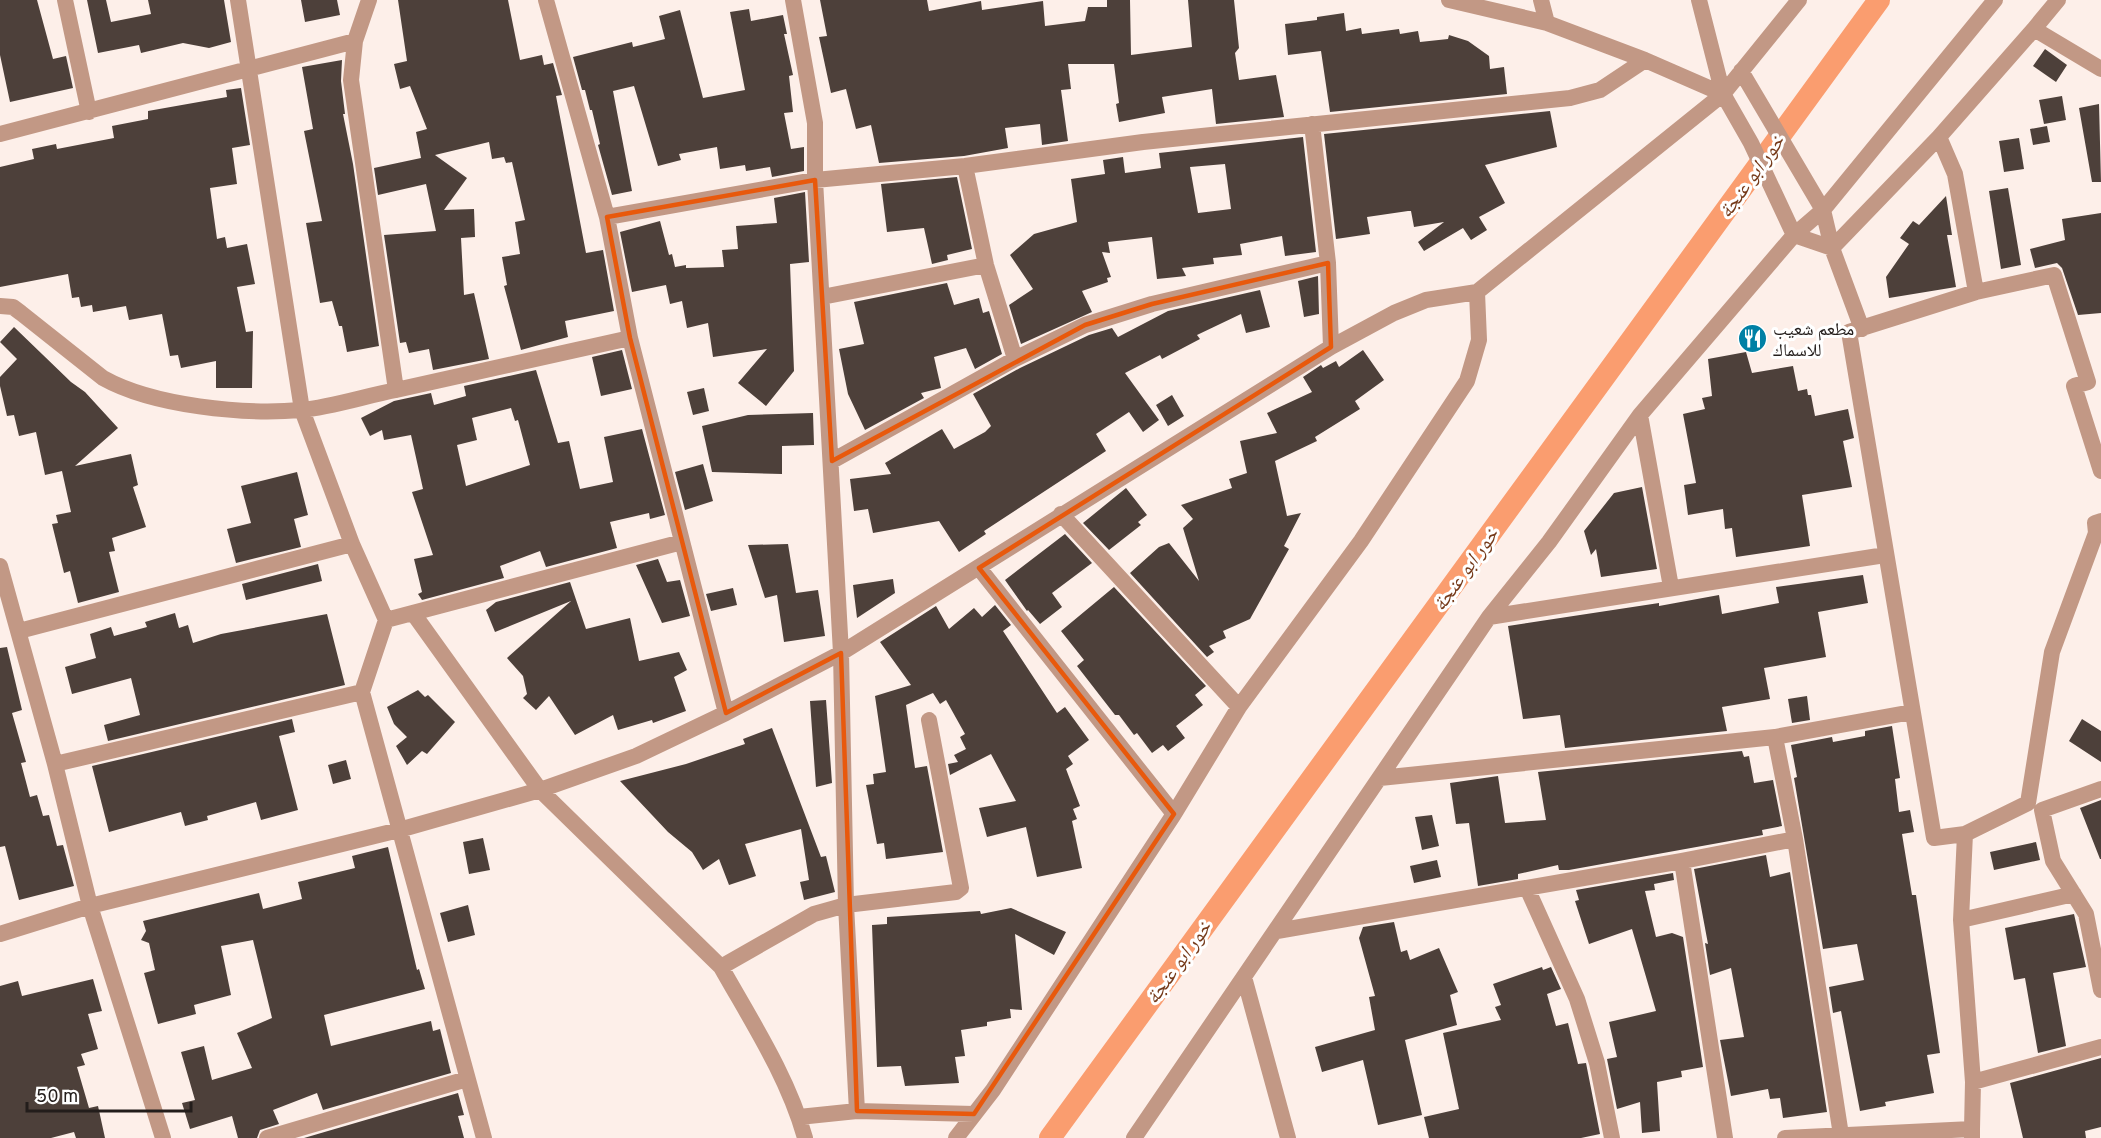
<svg xmlns="http://www.w3.org/2000/svg" width="2101" height="1138" viewBox="0 0 2101 1138" font-family="Overpass,'Noto Naskh Arabic',sans-serif">
	<rect width="100%" height="100%" fill="#fdefe9"/>
	<g fill="none" stroke-linecap="round" stroke-linejoin="round">
		<path stroke="#fa9d6f" stroke-width="22" d="M1050,1138L1879,0"/>
	</g>
	<path fill="#4d403a" fill-rule="evenodd" d="M0,0H37L53,59L66,56L73,88L10,102L0,55Z
		M87,0H106L111,22L151,14L148,0H224L231,42L209,48L183,43L141,53L139,45L98,53Z
		M301,0H337L340,15L305,22Z
		M398,0H508L520,60L542,55L544,65L553,63L562,95L556,96L586,253L603,250L614,311L565,321L568,337L521,350L504,286L507,285L502,257L520,254L515,222L525,220L512,162L506,163L504,157L492,159L489,142L435,155L467,178L444,210L474,209L475,237L461,238L464,295L474,293L489,359L433,370L429,349L409,353L406,342L400,343L384,235L436,231L426,184L378,195L374,168L421,158L416,132L427,129L410,86L400,89L394,64L407,61Z
		M820,0H927L929,11L981,1L982,10L1043,1L1045,26L1085,21L1088,7H1107V0H1130L1131,55L1192,47L1188,0H1234L1239,48L1235,53L1239,80L1276,75L1284,117L1216,124L1212,89L1162,97L1165,113L1119,122L1116,104L1119,103L1114,64H1068L1071,89L1061,90L1068,141L1042,145L1040,124L1005,128L1008,148L964,156L879,163L871,125L856,129L846,89L831,93L819,37L827,36Z
		M749,9L751,21L783,15L787,34H784L793,75L789,76L793,112L784,113L791,149L804,147V171L772,177L770,167L746,171L745,165L720,169L717,147L679,154L681,160L658,166L634,86L613,91L632,191L612,195L598,145L600,144L592,110H590L585,90H582L573,57L632,42L633,47L665,39L659,16L680,10L703,98L745,90L730,12Z
		M1344,13L1346,31L1361,28L1362,34L1399,29L1400,34L1418,31L1420,42L1448,39L1449,35L1468,41L1489,56L1490,69L1504,67L1507,94L1330,112L1321,51L1288,55L1285,24L1317,20V17Z
		M2045,49L2067,65L2056,82L2033,66Z
		M342,60L341,81L345,114H343L353,164L379,346L347,352L342,326H339L332,301L320,303L306,223L322,221L304,131L313,129L302,67Z
		M241,88L250,145L232,148L237,184L210,188L217,239L225,237L227,248L247,244L255,284L237,287L246,332L253,331L252,388H216V361L181,368L178,355L170,356L162,314L129,320L126,306L93,312L92,305L81,307L79,297L72,298L68,274L0,287V167L34,159L32,149L56,144L57,149L114,138L112,126L148,119V111L227,97L226,90Z
		M2062,96L2066,120L2044,124L2039,100Z
		M2099,104L2101,182H2092L2079,108Z
		M1550,111L1557,147L1485,165L1505,203L1479,217L1487,230L1471,240L1463,228L1424,251L1418,242L1444,222L1414,227L1411,211H1408L1367,217L1370,234L1336,239L1324,134Z
		M2047,126L2050,142L2033,145L2030,129Z
		M1303,137L1316,252L1285,256L1282,236L1240,244L1242,255L1213,258L1214,264L1182,268L1186,276L1157,279L1152,237L1108,242L1110,253L1102,252L1111,277L1107,278L1108,282L1082,291L1092,312L1021,344L1009,305L1033,289L1010,255L1034,234L1077,222L1071,179L1105,174L1103,160L1123,157L1125,173L1161,168L1159,153ZM1225,164L1231,209L1198,213L1190,167Z
		M2019,138L2024,169L2004,172L1999,141Z
		M957,177L972,249L947,255L948,260L932,264L924,228L887,232L881,184Z
		M2008,188L2021,265L2001,269L1989,191Z
		M805,192L809,262L790,264L794,371L766,406L738,383L767,349L713,357L708,323L687,328L682,301L670,304L666,285L632,292L620,232L660,221L669,255L672,254L675,267L686,265V268L724,267L722,250L738,249L736,226L777,223L774,198Z
		M1946,196L1952,235H1947L1956,287L1889,298L1886,277L1909,244L1900,238L1913,221L1919,225Z
		M2101,213V313L2078,315L2062,268L2057,263L2035,268L2030,249L2065,240L2062,219Z
		M1318,276L1319,314L1304,317L1298,281Z
		M947,283L954,305L979,298L983,313L989,311L1002,354L975,369L966,348L934,357L941,388L921,393L924,398L865,430L848,394L839,349L864,344L854,302Z
		M1260,290L1270,327L1246,333L1241,314L1197,335L1200,339L1162,359L1160,355L1125,373L1159,420L1143,432L1129,412L1096,434L1106,451L984,531L986,534L959,552L939,521L873,533L868,509L854,511L850,479L891,474L885,463L942,429L954,449L985,432L991,426L973,394L1020,368L1089,335L1112,328L1118,337L1168,311Z
		M14,327L71,382L85,392L118,428L75,466L131,454L138,485L133,487L146,527L112,538L115,551L109,552L119,592L78,603L70,571L64,573L52,524L58,523L56,515L71,512L62,471L45,475L36,432L19,436L14,415L7,416L0,386V377L17,359L0,342Z
		M622,350L632,389L601,396L592,357Z
		M1363,350L1384,380L1355,401L1360,409L1315,437L1317,441L1275,461L1287,516L1301,513L1284,546L1289,549L1250,619L1223,631L1226,638L1209,646L1214,652L1207,657L1130,573L1159,547L1169,543L1199,581L1183,528L1193,519L1181,505L1232,488L1229,479L1247,473L1240,441L1277,433L1267,413L1312,392L1303,377L1321,365L1323,368L1336,361L1339,367Z
		M1746,352L1752,373L1793,366L1798,391L1807,389L1808,395H1811L1815,416L1848,409L1854,438L1843,441L1852,487L1802,495L1810,546L1736,557L1732,528L1725,529L1723,509L1688,515L1684,485L1696,483L1683,414L1705,409L1702,398L1712,396L1708,359Z
		M536,370L558,443L569,441L580,489L613,482L604,437L642,429L665,515L650,519L649,513L610,522L617,548L546,567L540,551L500,566L504,578L422,600L418,594L422,592L414,559L433,555L412,492L423,489L411,435L384,440L382,430L370,436L361,418L394,401L431,393L434,405L466,396L464,386ZM511,408L515,421L518,420L530,465L466,486L457,445L477,440L472,418Z
		M704,388L709,411L693,415L687,392Z
		M1172,395L1184,416L1168,426L1156,405Z
		M813,413L814,445L782,446V474L712,472L702,426L748,415Z
		M703,464L713,501L685,510L675,472Z
		M297,472L308,515L294,519L301,547L236,563L227,529L251,523L241,486Z
		M1642,487L1657,569L1601,577L1596,549L1591,555L1584,531L1614,493Z
		M1126,488L1147,515L1138,522L1141,525L1109,550L1083,523Z
		M1065,534L1092,563L1052,593L1062,607L1040,624L1028,610L1027,611L1005,580Z
		M788,544L796,593L818,590L825,636L784,642L777,595L765,598L748,545Z
		M658,559L667,582L680,580L690,616L662,623L636,565Z
		M318,564L322,581L246,600L242,584Z
		M1863,575L1868,603L1818,612L1826,657L1764,668L1770,699L1722,707L1727,731L1565,748L1560,715L1523,719L1508,626L1659,603V606L1719,595L1722,614L1779,603L1776,587Z
		M893,579L895,593L857,618L853,585Z
		M570,582L586,629L630,618L639,661L679,652L687,670L674,677L686,711L653,723L652,720L618,730L613,715L575,735L549,696L536,710L523,698L527,694L523,676L507,658L571,601L495,632L486,610L496,602Z
		M1114,587L1206,686L1195,695L1203,705L1176,726L1185,738L1168,751L1163,745L1152,753L1137,733L1134,735L1119,715H1115L1077,666L1084,660L1061,631Z
		M733,588L737,605L711,611L706,594Z
		M995,605L1011,625L1003,631L1057,713L1065,707L1089,740L1068,756L1073,764L1066,769L1080,806L1073,809L1077,819L1072,821L1082,868L1037,877L1026,827L987,837L979,808L1016,801L991,754L950,775L948,764L958,762L954,755L966,749L960,737L965,734L946,700L940,704L933,693L906,705L915,768L927,766L943,852L886,859L884,843L877,844L866,785L874,784L873,774L886,772L875,696L911,685L880,642L936,606L949,629L974,608L982,617Z
		M175,613L179,628L188,625L193,643L221,634L327,614L345,685L108,741L104,725L140,715L131,678L72,694L65,667L96,658L90,634L111,627L114,636L147,627L145,622Z
		M7,647L22,710L12,713L26,762L21,763L30,797L37,795L43,816L49,815L57,846L63,845L74,886L19,900L5,846L0,847V648Z
		M418,690L425,697L428,695L455,722L427,754L422,751L407,765L396,746L407,737L394,724L387,707Z
		M1807,696L1810,720L1792,723L1788,699Z
		M826,700L832,783L816,787L810,701Z
		M292,719L295,732L279,736L298,810L261,820L256,802L207,816L208,820L185,826L181,812L109,832L92,766Z
		M2082,719L2101,731V762L2069,741Z
		M1892,726L1900,778L1895,779L1899,812L1910,810L1914,832L1902,834L1912,895H1916L1940,1053L1927,1055L1934,1093L1885,1102L1886,1106L1860,1111L1841,1011L1833,1013L1829,987L1864,980L1857,944L1823,949L1794,778L1797,777L1791,745L1832,737L1833,742L1865,736V731Z
		M772,728L821,857L826,856L835,892L804,900L800,882L809,880L801,829L745,844L756,876L729,885L719,859L703,870L692,852L668,832L620,781L686,764L745,744L743,739Z
		M1742,751L1744,757L1749,756L1754,783L1773,780L1782,826L1762,830L1763,835L1569,870H1559L1558,865L1518,874V879L1478,886L1469,823L1456,824L1450,783L1498,776L1505,823L1546,820L1538,772Z
		M346,760L351,779L333,784L328,765Z
		M2101,800V859H2100L2080,808Z
		M1432,815L1439,846L1422,850L1415,817Z
		M483,838L490,870L469,874L463,842Z
		M2036,842L2040,860L1994,870L1990,852Z
		M388,847L417,970L419,969L425,989L324,1015L331,1046L431,1021L433,1031L440,1029L451,1073L323,1110L317,1093L273,1110L279,1124L260,1130L257,1138H238L232,1116L190,1129L182,1103L195,1100L181,1052L204,1046L212,1080L252,1068L237,1033L272,1018L253,940L221,946L231,995L194,1005L196,1014L158,1024L144,973L155,970L149,943L141,940L146,931L143,921L259,893L263,909L302,899L298,882L355,868L352,856Z
		M1766,855L1770,877L1790,872L1827,1112L1783,1118L1780,1098L1770,1099L1768,1089L1731,1096L1720,1040L1744,1037L1731,968L1710,975L1705,943L1708,944L1694,869Z
		M1437,860L1441,877L1414,883L1410,866Z
		M1673,873L1674,880L1654,884L1655,890L1645,891L1656,937L1672,933L1683,937L1703,1067L1681,1071L1682,1077L1657,1082L1660,1131L1642,1133L1640,1102L1617,1109L1607,1059L1617,1057L1609,1022L1656,1011L1632,929L1589,944L1575,901L1579,900L1576,890Z
		M468,905L475,935L448,942L440,913Z
		M1011,908L1066,932L1054,955L1015,934L1022,1010L1010,1009L1011,1018L987,1022V1026L961,1030L965,1056L955,1057L959,1083L905,1086L901,1066L877,1067L872,925L887,924V917L980,911L981,914Z
		M2074,914L2086,967L2053,973L2066,1046L2038,1053L2025,978L2014,980L2005,928Z
		M1394,922L1401,952L1407,950L1410,960L1439,948L1458,992L1450,995L1457,1025L1405,1040L1422,1115L1378,1125L1363,1060L1322,1072L1315,1047L1375,1030L1369,997L1375,996L1359,938L1363,927Z
		M1542,967L1543,970L1551,967L1561,989L1547,994L1556,1026L1568,1023L1578,1064L1586,1063L1600,1134L1581,1138H1429L1424,1117L1459,1109L1443,1033L1501,1020L1495,1007L1501,1005L1493,984Z
		M93,979L102,1011L88,1014L98,1049L81,1054L85,1065L77,1067L89,1108L98,1106L105,1138H76L74,1132L51,1138H0V986L18,981L22,996Z
		M2101,1058V1127L2085,1131L2086,1138H2023L2010,1083Z
		M458,1093L464,1115L458,1116L464,1138H304Z"/>
	<g fill="none" stroke-linecap="round" stroke-linejoin="round">
		<path stroke="#c29885" stroke-width="16" d="M65,0L89,112
			M238,0L302,410L352,544L386,620L362,692L484,1138
			M369,0L355,41L351,80L396,390L630,338L726,713L841,653L1331,347L1394,313L1426,300L1477,292
			M546,0L607,217L630,338
			M1449,0L1547,23
			M1541,0L1547,23L1645,60
			M1699,0L1723,94L1751,143L1794,235L1832,248
			M2058,0L2034,29L2101,69
			M1741,71L1823,210L1832,248L1862,329
			M1312,124L1328,263L1331,347
			M0,134L355,41
			M607,217L815,180L965,166L1143,142L1570,98L1600,90L1645,60L1723,94
			M1832,248L1939,137
			M1976,292L1955,174L1939,137L2034,29
			M822,297L986,265
			M0,306L13,307L21,313L103,378C153,406 244,415 301,410C332,407 365,396 396,390
			M1015,359L1085,325L1152,304L1328,263
			M1640,415L1671,587
			M832,461L1015,359L986,265L965,166
			M2101,471L2074,386L2088,382L2054,275L1976,292L1849,332L1934,838L1965,834L2028,803L2052,652L2096,533L2095,523L2101,521
			M1061,514L1239,707
			M0,566L55,764L90,906L163,1138
			M979,568L1174,814
			M413,613L540,790L721,967L814,914L846,905L841,653L815,180V123L793,0
			M1489,617L1885,555
			M386,620L682,542
			M19,631L352,544
			M929,720L961,888L956,892L846,905L857,1111L974,1114
			M55,764L362,692
			M1380,778L1775,737
			M2101,789L2042,810L2053,861L2086,914L2101,990
			M1965,834L1961,920L1973,1082
			M1682,861L1725,1138
			M1527,888L1577,999L1597,1063L1612,1138
			M1961,920L2074,894
			M1277,931L1682,861L1795,839
			M0,934L90,906L399,830L540,790L636,756L726,713
			M721,967C752,1022 788,1077 805,1138
			M1244,977L1288,1138
			M799,1117L857,1111
			M1972,1129L1973,1082L2101,1047
			M1841,1135L1795,839L1775,737L1912,712
			M267,1138L467,1079
			M956,1138L993,1090L1174,814L1239,707L1361,541L1467,381L1479,340L1477,292L1723,94L1799,0
			M1134,1138L1489,617L1549,542L1640,415L1794,235L1823,210L1995,0
			M1785,1138L1972,1129V1138"/>
	</g>
	<path fill="none" stroke="#e8590c" stroke-width="4.5" stroke-linejoin="round" d="M815,180L832,461L1085,325L1152,304L1328,263L1331,347L979,568L1174,814L974,1114L857,1111L841,653L726,713L630,338L607,217Z"/>
	<defs>
		<symbol id="restaurant-disc" viewBox="-11 -11 22 22"><circle r="9.5" fill="#0080a5" stroke="#fff"/><path d="M-5-6h1v4h1v-4h1v4h1v-4h1v5L-1.5 .5V6h-2V.5L-5-1ZM5-6V6H3V1.5H1.5Q1.5-4 5-6Z" fill="#fff"/></symbol>
	</defs>
	<g fill-rule="evenodd">
		<use href="#restaurant-disc" x="1736" y="322" width="33" height="33"/>
	</g>
	<g text-anchor="middle" stroke-width="6" stroke-linejoin="round" paint-order="stroke">
		<g font-size="18" fill="#231d1b" stroke="#fff" text-anchor="start">
			<text x="1773" y="335">مطعم شعيب<tspan x="1773" dy="21">للاسماك</tspan></text>
		</g>
		<g font-size="20" font-style="italic" fill="#763b1b" stroke="#fff">
			<text transform="translate(1751 176) rotate(-54)" y="7">خور ابو عنجة</text>
			<text transform="translate(1465 569) rotate(-54)" y="7">خور ابو عنجة</text>
			<text transform="translate(1178 962) rotate(-54)" y="7">خور ابو عنجة</text>
		</g>
	</g>
	<path d="M27 1102v9h164v-9" fill="none" stroke="#231d1b" stroke-width="3"/>
	<text x="36" y="1102" font-size="18" fill="#231d1b" stroke="#ffffff" stroke-width="4.5" paint-order="stroke">50 m</text>
</svg>
